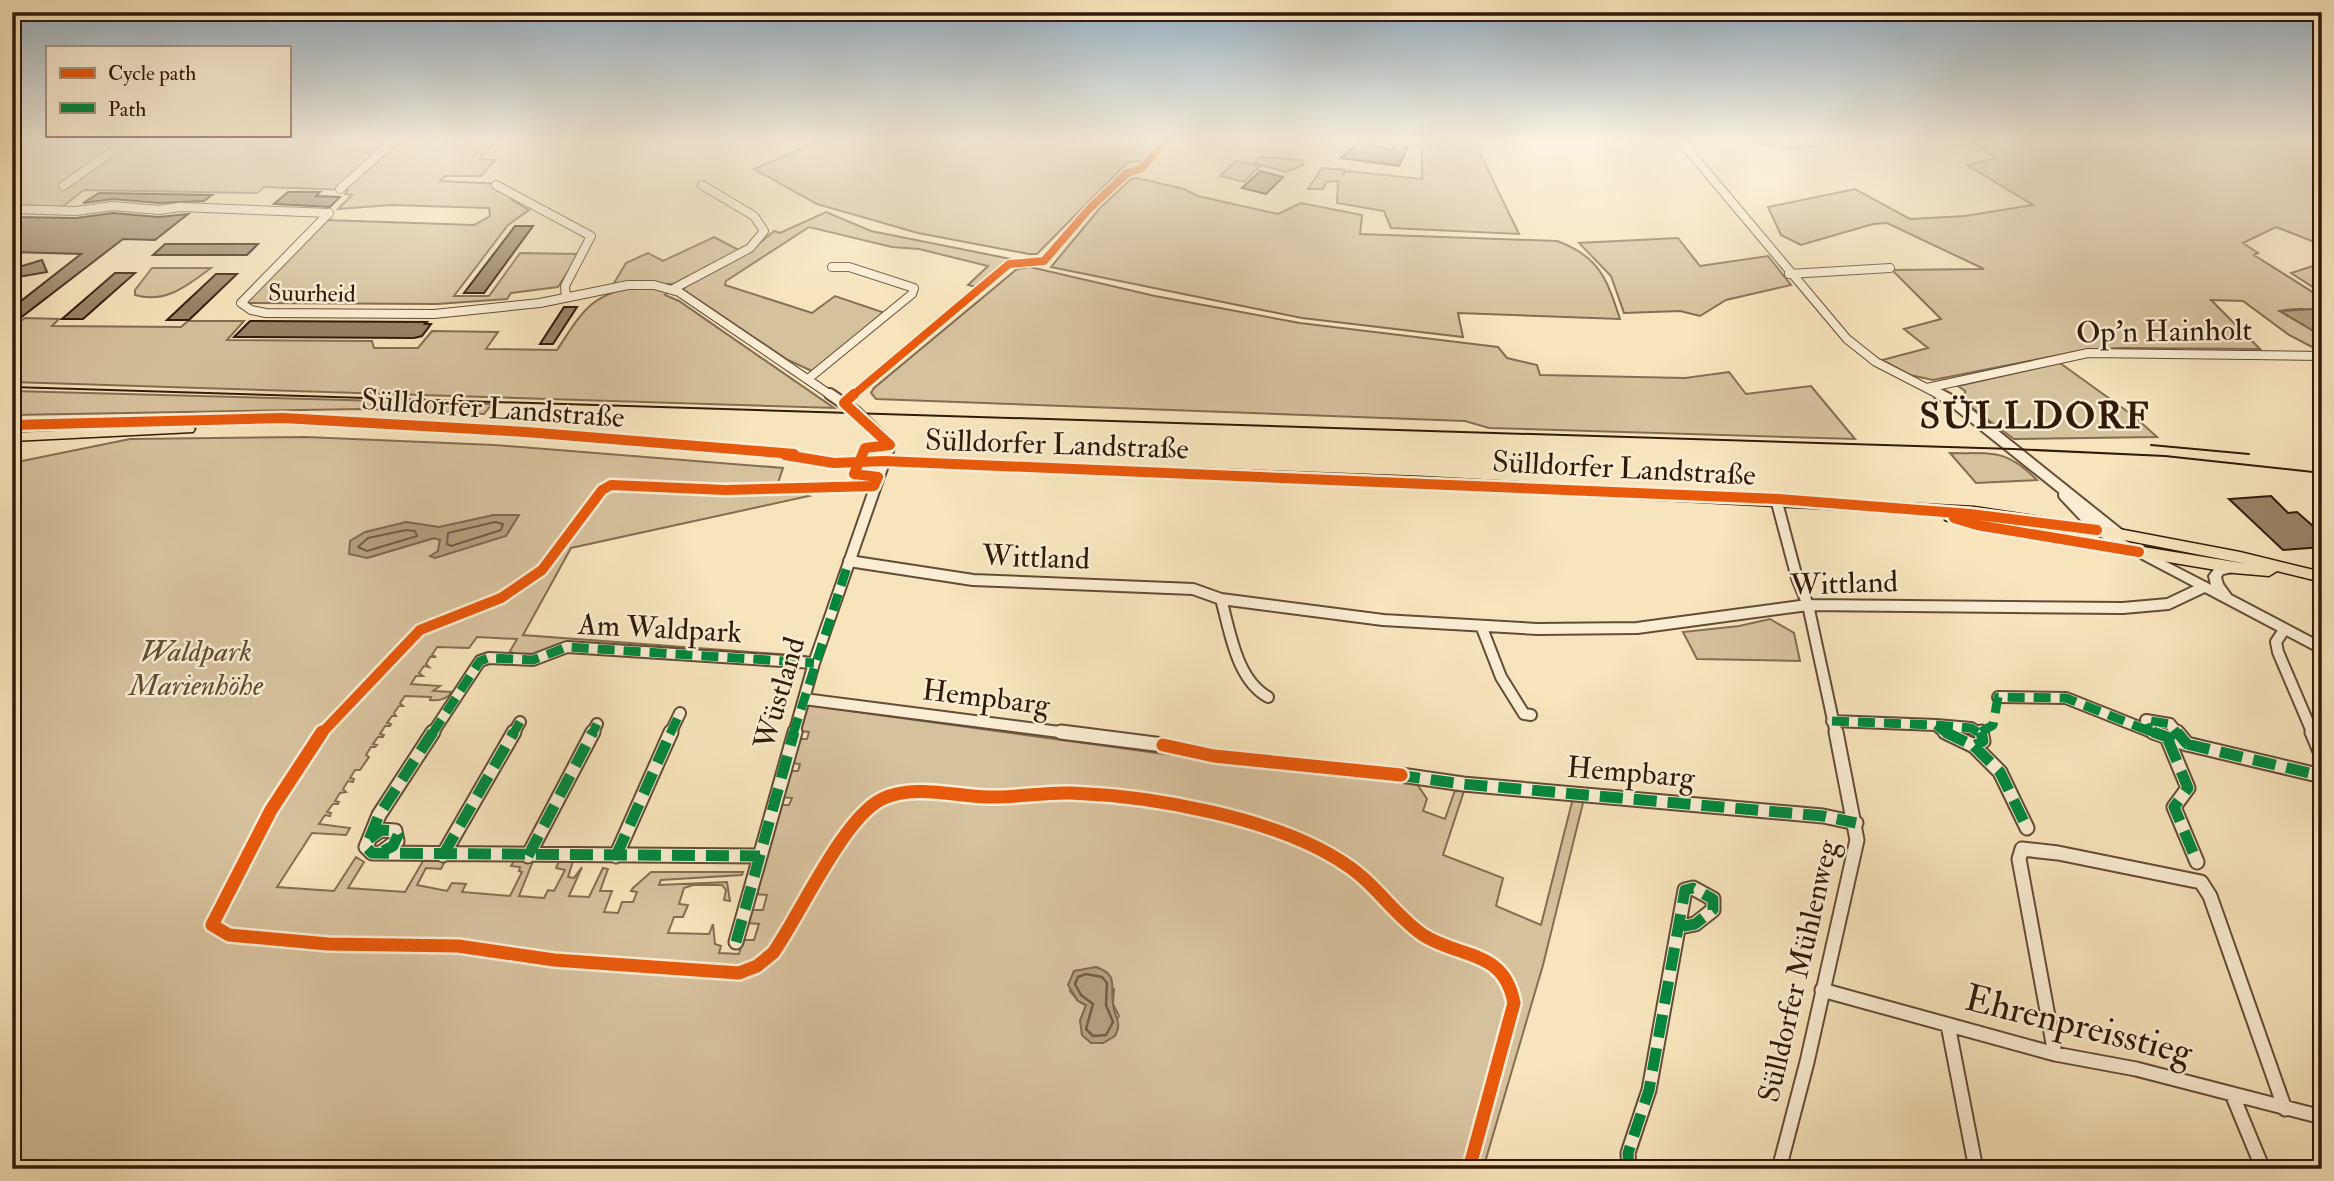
<svg xmlns="http://www.w3.org/2000/svg" width="2334" height="1181" viewBox="0 0 2334 1181" font-family="'IM FELL Double Pica',serif">
	<rect width="100%" height="100%" fill="#f7e4bc"/>
	<filter id="stains"><feTurbulence type="fractalNoise" baseFrequency=".00286" numOctaves="4"/><feColorMatrix values="0 0 0 0 .2 0 0 0 0 .09 0 0 0 0 .02 0 0 0 .5 -.17"/></filter>
	<radialGradient id="worn" r=".72"><stop offset=".6" stop-color="#630" stop-opacity="0"/><stop offset="1" stop-color="#630" stop-opacity=".3"/></radialGradient>
	<path fill="#d6c19d" stroke="#846d52" stroke-width="2" fill-rule="evenodd" d="M12,139H498L480,159L495,160L481,176H445L440,181L504,184L512,200L529,210L508,225L454,296H489L520,253L579,254L558,287L511,293L507,299L437,304L243,303L326,220L474,225L490,216L489,208L391,205L338,209L352,195L345,194L348,190L264,187L257,193L84,190L62,207L12,205Z
		M825,139H1130L1157,147L1144,161L1128,162L1037,254H1029L918,233L817,204L754,169Z
		M1422,139H1473L1519,234L1391,228L1384,211L1337,203L1338,181L1326,182L1323,189H1308L1322,168L1345,170L1343,175L1346,171L1422,179Z
		M1738,139H1866L1796,148L1738,143Z
		M1969,139H2322V245L2276,227L2243,243L2258,253L2254,255L2322,298V320C2313,306 2297,308 2280,311L2322,336V352H2312L2316,349L2289,335L2243,301L2211,300L2260,349L2121,348L2084,350L1933,380L1910,375L1882,360L1928,348L1904,329L1941,319L1892,270L1984,269L1887,223L1873,224L1801,245L1781,235L1768,207L1855,189L1910,219L1965,216L2033,205L1967,165L1996,158Z
		M1259,157L1302,160L1303,165L1285,172L1255,163Z
		M1236,161L1260,166L1244,182L1220,176Z
		M1137,178L1184,189L1198,196L1278,214L1301,203L1362,215L1360,234L1557,241C1599,256 1607,279 1620,319L1458,313L1463,337L1302,318L1051,267L1100,208L1131,179Z
		M826,212L871,231L1011,259L976,287L968,285L988,266L919,249L892,247L809,227L726,281L725,285L812,313L835,296L885,313L812,371L788,360L684,290L685,285L754,248L774,231L780,233Z
		M714,237L739,250L674,284L614,283L626,263L648,253L663,261Z
		M1678,238L1700,266L1768,256L1791,285L1726,300L1700,316L1680,311L1624,313L1611,276L1579,243Z
		M2322,263V293L2291,273Z
		M1030,267L1155,296L1300,323L1498,347L1507,358L1537,365L1540,375L1685,378L1729,372L1746,394L1811,386L1855,439L1489,428L1465,421L876,399L871,393L874,388L1017,269Z
		M152,268H211C188,285 166,304 135,295V290Z
		M642,287L668,291L665,295L679,301L834,408L12,382V327L25,318L59,319L52,326L181,327L188,321H244L227,340L372,341L374,348H418L432,331L498,332L486,349L557,350C582,312 592,291 642,287Z
		M2060,363L2135,417L2157,437L2014,439L1959,398L1965,396V391L1958,386Z
		M12,391L492,404L484,414L363,409L12,415Z
		M142,423L281,422L301,423L12,433V430Z
		M306,437L494,445L783,468L778,483L809,496L571,548L523,635L805,656L804,659L566,643L532,655L514,654L510,651L517,639L477,637L469,648L437,647L432,655L436,657H430L426,664L429,667L424,666L419,673L423,676H416L411,684L440,686L433,691L452,692C447,699 438,701 430,700L431,697L405,696L400,703L403,706H399L394,713L396,716H392L387,723L391,724L390,726H385L380,734L384,735L383,737H378L373,744L377,745L375,747H371L366,755L369,757L360,770H355L350,778L354,779L353,782L348,781L343,789L346,792L340,793L335,801L339,802L338,804H333L327,812L331,813L330,816L325,815L319,824L350,828L346,835L312,833L277,887L334,891L356,857L364,862L348,888L405,892L423,861H445L441,869L426,868L417,885L447,891L452,883L466,884L462,892L510,896L522,872L519,871L520,867L511,866L514,861H533L519,896L544,898L548,890L554,891L565,870L556,868L559,861H573L568,877L574,878L582,867L569,896L589,897L603,868L608,869L600,891H612L604,912L618,913L622,902H633L637,892L631,891L633,888L651,872H743L742,875L661,880L659,885L727,882L730,901L724,900L726,890L722,885H693L684,888L679,904L688,905L683,917H674L668,933L709,934L713,924L715,944L721,946L719,953L739,954L743,940H754L759,924L748,923L751,910H763L767,895L755,894L779,805H789L792,798L782,797L788,771H798L800,764L791,763L797,739H807L809,732L799,731L806,705L1186,757L1402,780L1403,783L1417,784L1427,799L1423,811L1445,819L1455,790L1464,791L1443,855L1503,878L1496,906L1541,925L1573,798L1584,799L1543,965L1483,1169H12V463L130,439ZM494,515L438,551L440,540L434,538L367,558L405,522L439,528ZM1114,989L1113,1004L1119,1016L1103,1043H1091L1080,1021L1086,1005L1078,1001L1070,991Z
		M1950,453C1993,454 2005,448 2037,480L1976,483Z
		M1770,619L1794,633L1800,661L1697,659L1683,632L1739,626Z"/>
	<path fill="#b49f7f" stroke="#80694f" stroke-width="2" d="M2312,309L2317,311L2322,320V336L2280,311Z
		M494,515H519L506,536L435,558L430,556L438,551L440,540L434,538L367,558L349,554L350,541L365,532L406,522L439,527Z
		M1096,967C1119,975 1110,985 1113,1004C1114,1018 1123,1021 1115,1036L1103,1043H1091L1082,1035L1080,1021L1086,1005L1078,1001L1068,985L1074,971Z"/>
	<g fill="none" stroke-linecap="round" stroke-linejoin="round">
		<path stroke="#735c44" stroke-width="2" d="M495,522L503,524L501,530L451,546L447,544L448,533Z
			M406,530L415,531L417,536L367,551L358,547L368,538Z"/>
		<path stroke="#735c44" stroke-width="2.5" d="M1086,974L1102,977L1107,983L1106,1005L1113,1022L1106,1035L1093,1036L1086,1029L1093,1004L1081,995L1075,984L1078,977Z"/>
	</g>
	<path fill="#988366" stroke="#321908" stroke-width="2" d="M1360,141L1391,150L1394,145L1408,147L1399,166L1341,158Z
		M1260,171L1283,177L1266,194L1242,188Z
		M288,192H320L316,196L340,197L330,207L274,204Z
		M99,193L212,195L204,201L159,203L113,199L83,203Z
		M113,213L158,217L188,214L155,240L123,239L19,319H12V308L81,254L12,252V217L76,218Z
		M515,226H533L484,293H464Z
		M165,244H258L247,255H153Z
		M42,260L47,272L12,278V269Z
		M115,273H135L83,319H62Z
		M216,274H237L189,320H167Z
		M564,307H577L553,344H540Z
		M250,321L427,322L425,324H431L422,336L414,338L234,337Z
		M2271,496L2288,513L2297,512L2322,534V547L2283,550L2229,499Z"/>
	<g fill="none" stroke-linecap="round" stroke-linejoin="round">
		<defs>
			<path id="minor-far2" d="M1679,139L1847,339L1876,362L1942,396
				M496,185L591,236L565,286L566,297
				M63,186L130,139
				M340,189L396,139
				M12,209L76,211L113,206L159,210L180,207L329,213
				M329,213L241,303L251,310L266,313L434,314L540,303L628,285H654L679,292L832,396
				M1789,274L1890,268
				M673,289L750,248L764,231L754,216L702,185
				M808,379L912,294L914,288L849,267H832
				M1927,388L2088,353L2322,356"/>
			<path id="minor-far1" d="M1939,394L1954,402L2119,534
				M2064,495L2097,530
				M1776,499L1797,578L1808,605L1836,734
				M849,561L973,580L1193,589L1221,599L1383,620L1537,629L1637,628L1808,605L2123,608L2168,604L2204,587
				M1221,599C1230,631 1236,679 1268,697
				M1482,628L1501,677L1524,714L1531,715
				M2284,630L2276,642L2278,652L2313,734
				M1998,697L2066,698L2149,731
				M804,699L1075,734
				M1832,721L1936,725
				M1936,725L1971,728L1981,734
				M1936,725L1947,734
				M432,734L480,661L489,658L533,660L567,647L814,663
				M513,734L520,722
				M592,734L597,724
				M670,734L680,713
				M794,734L814,663L890,445L856,412L830,394
				M2158,734L2149,731L2146,720L2170,724L2178,734"/>
			<path id="minor" d="M433,732L379,815L366,847L372,853L760,856
				M1061,732L1163,745
				M1945,732L1974,746L1983,741L1981,732
				M2153,732L2187,744
				M2177,732L2187,744
				M2312,732L2322,756
				M2168,740L2188,788L2174,807L2197,862
				M2187,744L2322,776
				M1974,746L2000,772L2027,828
				M1401,775L1463,784L1823,816L1856,823
				M371,837L381,830L395,831L397,841L382,852
				M443,855L514,732
				M528,856L593,732
				M616,856L671,732
				M736,942L795,732
				M1822,990L2055,1054L2136,1069L2322,1117
				M1948,1025L1976,1169
				M2055,1054L2019,859L2022,849L2058,853L2201,882L2210,896L2285,1109
				M2232,1094L2263,1169
				M1629,1169L1628,1153L1649,1090L1685,890L1693,888L1713,899V910L1695,924L1680,927
				M1779,1169L1807,1062L1857,840L1836,732"/>
			<path id="tertiary" d="M2099,527L2211,585L2209,576L2215,568L2234,564L2238,565L2240,568L2238,571L2223,574L2221,577L2223,584L2231,595L2322,643V654L2095,534L2093,531L2095,528Z"/>
			<path id="primary" d="M283,414L526,428L795,450L802,455L834,459L884,457L1419,477L1974,507L2119,529L2240,552L2322,572V582L2277,571L2269,576L2234,573L1977,530L1945,520L1944,515L1419,487L884,465L834,468L779,457L526,436L283,422L12,429V421ZM1964,516L2119,539L2247,564L1978,520Z
				M188,425L195,429L193,432L12,441V433Z"/>
		</defs>
		<use href="#minor-far2" stroke="#634c35" stroke-width="10"/>
		<use href="#minor-far1" stroke="#634c35" stroke-width="14"/>
		<use href="#minor" stroke="#634c35" stroke-width="17"/>
		<use href="#tertiary" stroke="#634c35" stroke-width="4"/>
		<use href="#primary" stroke="#321908" stroke-width="3"/>
		<use href="#minor-far2" stroke="#faedd3" stroke-width="8"/>
		<use href="#minor-far1" stroke="#faedd3" stroke-width="10"/>
		<use href="#minor" stroke="#faedd3" stroke-width="13"/>
		<use href="#tertiary" fill="#faedd3" fill-rule="evenodd"/>
		<use href="#primary" fill="#f7e4bc" fill-rule="evenodd"/>
		<path stroke="#321908" stroke-width="2" d="M12,387L2013,449L2165,456L2322,473
			M2151,445L2249,454"/>
		<path stroke="#00873e" stroke-width="6" stroke-dasharray="13 6" stroke-linecap="butt" d="M1138,139L1162,146"/>
		<path stroke="#00873e" stroke-width="9" stroke-dasharray="17 9" stroke-linecap="butt" d="M1832,721L1936,725
			M1936,725L1971,728L1981,734
			M1936,725L1947,734
			M1981,732L1993,725L1998,697L2066,698L2149,731
			M432,734L480,661L489,658L533,660L567,647L814,663
			M513,734L520,722
			M592,734L597,724
			M670,734L680,713
			M793,734L849,561
			M2158,734L2149,731L2146,720L2170,724L2178,734"/>
		<path stroke="#00873e" stroke-width="11" stroke-dasharray="23 11" stroke-linecap="butt" d="M433,732L379,815L366,847L372,853L760,856
			M1945,732L1974,746L1983,741L1981,732
			M2153,732L2187,744
			M2177,732L2187,744
			M2168,740L2188,788L2174,807L2197,862
			M2187,744L2322,776
			M1974,746L2000,772L2027,828
			M1397,775L1463,784L1823,816L1856,823
			M369,839L381,830L395,831L398,835L393,846L379,853
			M443,855L514,732
			M528,856L593,732
			M616,856L671,732
			M736,942L794,732
			M1629,1169L1628,1153L1649,1090L1685,890L1693,888L1713,899V910L1695,924L1680,927"/>
		<defs>
			<path id="cycleway-far2" d="M852,396L1009,264L1044,261L1089,209L1127,173L1141,169L1167,139"/>
			<path id="cycleway-far1" d="M854,394L844,403L890,445
				M12,425L283,418L526,432L794,454
				M785,455L834,463L884,461L1778,499L1970,514L2097,530
				M1954,518L1977,525L2139,552
				M321,734L420,630L501,598L542,570L602,490L611,485L725,490L874,486L878,477L854,474L865,448L890,445"/>
			<path id="cycleway" d="M322,732L271,810L212,925L229,935L328,944L458,946L554,960L739,973L757,966L773,953C800,915 843,818 882,799C913,784 955,796 987,797C1015,798 1043,792 1071,793C1153,796 1277,818 1345,864C1375,883 1394,915 1423,935C1461,959 1504,949 1514,1003L1469,1169
				M1163,745L1214,756L1401,775"/>
		</defs>
		<use href="#cycleway-far2" stroke="#faedd3" stroke-width="11"/>
		<use href="#cycleway-far1" stroke="#faedd3" stroke-width="15"/>
		<use href="#cycleway" stroke="#faedd3" stroke-width="18"/>
		<use href="#cycleway-far2" stroke="#e8590c" stroke-width="8"/>
		<use href="#cycleway-far1" stroke="#e8590c" stroke-width="10"/>
		<use href="#cycleway" stroke="#e8590c" stroke-width="13"/>
	</g>
	<linearGradient id="sky" x2="0" y2="1"><stop stop-color="#93acbe"/><stop offset="0.46" stop-color="#fbf3e1"/><stop offset="1" stop-color="#fbf3e1" stop-opacity="0"/></linearGradient>
	<rect width="2334" height="305" fill="url(#sky)"/>
	<g text-anchor="middle" stroke-width="5" stroke-linejoin="round" paint-order="stroke">
		<g font-size="24" fill="#321908" stroke="#faedd3">
			<text transform="translate(312 293) rotate(1)" y="8">Suurheid</text>
		</g>
		<g font-size="30" fill="#321908" stroke="#faedd3">
			<text transform="translate(2164 331) rotate(-1)" y="10">Op'n Hainholt</text>
			<text transform="translate(493 408) rotate(4)" y="10">Sülldorfer Landstraße</text>
			<text transform="translate(1057 444) rotate(2)" y="10">Sülldorfer Landstraße</text>
			<text transform="translate(1624 468) rotate(3)" y="10">Sülldorfer Landstraße</text>
			<text transform="translate(1036 557) rotate(2)" y="10">Wittland</text>
			<text transform="translate(1844 583) rotate(-2)" y="10">Wittland</text>
			<text transform="translate(660 628) rotate(3)" y="10">Am Waldpark</text>
			<text transform="translate(779 693) rotate(-74)" y="10">Wüstland</text>
			<text transform="translate(986 697) rotate(7)" y="10">Hempbarg</text>
			<text transform="translate(1631 772) rotate(5)" y="10">Hempbarg</text>
			<text transform="translate(1798 971) rotate(-77)" y="10">Sülldorfer Mühlenweg</text>
		</g>
		<g font-size="30" font-style="italic" fill="#634b35" stroke="#faedd3">
			<text x="196" y="661">Waldpark<tspan x="196" dy="34">Marienhöhe</tspan></text>
		</g>
		<g font-size="37" font-weight="bold" letter-spacing="2" fill="#321908" stroke="#faedd3">
			<text x="2035" y="428">SÜLLDORF</text>
		</g>
		<g font-size="37" fill="#321908" stroke="#faedd3">
			<text transform="translate(2079 1024) rotate(14)" y="13">Ehrenpreisstieg</text>
		</g>
	</g>
	<rect width="2334" height="1181" fill="none" stroke="#f7e4bc" stroke-width="42"/>
	<rect x="14" y="14" width="2306" height="1153" fill="none" stroke="#321908" stroke-width="3.5"/>
	<rect x="21" y="21" width="2292" height="1139" fill="none" stroke="#321908" stroke-width="2"/>
	<rect x="46" y="46" width="245" height="91" fill="#faedd3" stroke="#aa9882" stroke-width="2"/>
	<rect x="60" y="68" width="35" height="10" fill="#e8590c" stroke="#aa9882" stroke-width="2"/>
	<text x="108" y="80" font-size="21" fill="#321908">Cycle path</text>
	<rect x="60" y="103" width="35" height="10" fill="#00873e" stroke="#aa9882" stroke-width="2"/>
	<text x="108" y="116" font-size="21" fill="#321908">Path</text>
	<rect width="100%" height="100%" filter="url(#stains)"/>
	<rect width="100%" height="100%" fill="url(#worn)"/>
</svg>
